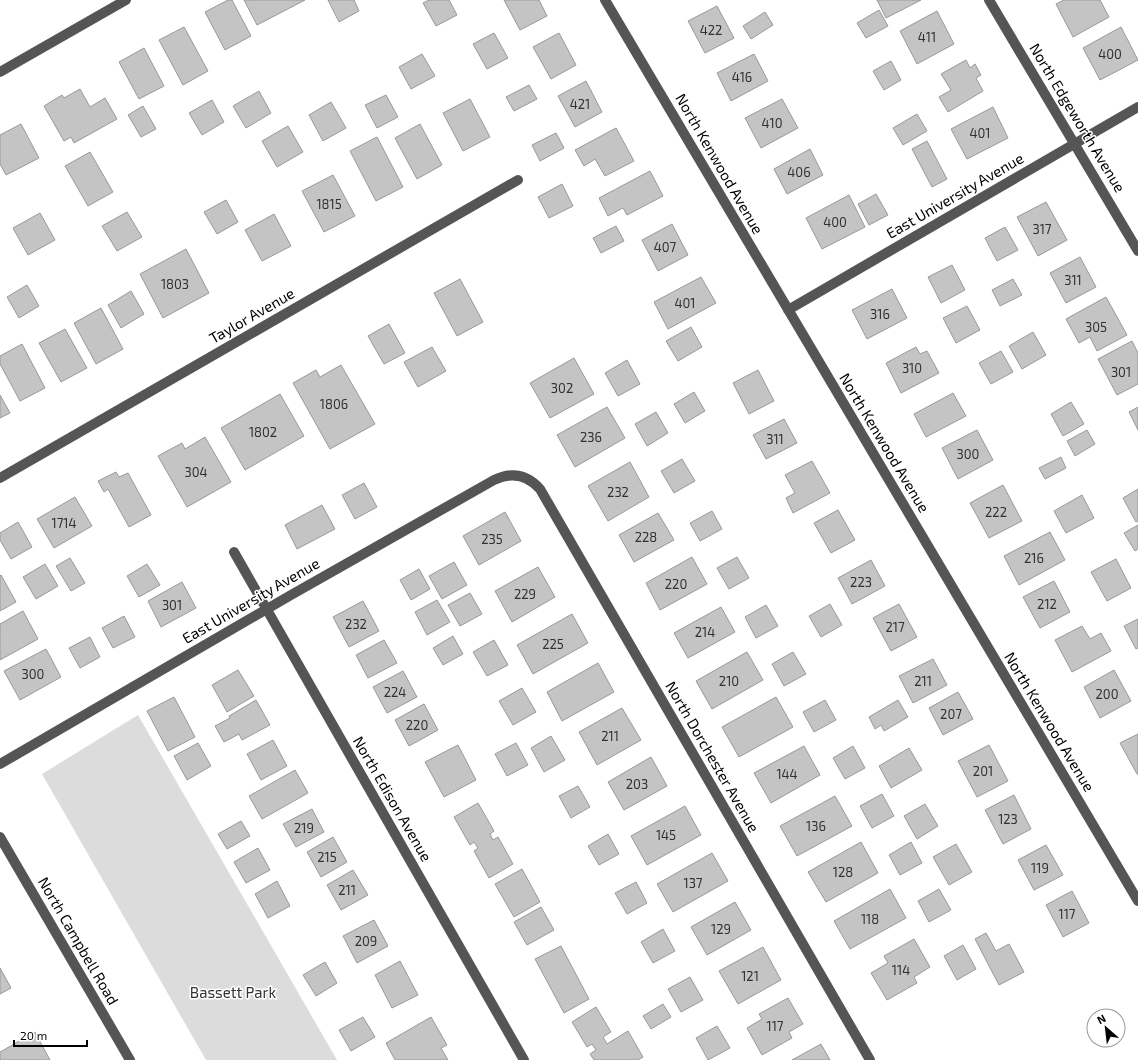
<svg xmlns="http://www.w3.org/2000/svg" width="1138" height="1060" viewBox="0 0 1138 1060" font-family="'Exo 2',sans-serif">
	<rect width="100%" height="100%" fill="#fff"/>
	<path fill="#dcdcdc" d="M138,715L337,1060H206L42,774Z"/>
	<path fill="#c4c4c4" stroke="#999" d="M228,0H232L251,36L225,50L205,12Z
		M244,0H305L257,25Z
		M328,0H354L359,11L339,22Z
		M429,0H449L457,15L436,26L423,3Z
		M504,0H539L547,16L520,30Z
		M877,0H921L886,18Z
		M1064,0H1100L1109,17L1073,37L1056,4Z
		M717,6L734,38L705,53L688,21Z
		M879,10L888,26L866,38L857,23Z
		M937,11L954,44L917,64L900,31Z
		M765,12L773,25L751,39L743,26Z
		M184,27L208,71L183,85L159,40Z
		M1121,27L1138,60L1100,80L1083,48Z
		M494,33L508,58L487,69L473,44Z
		M559,33L576,65L551,79L533,47Z
		M144,48L164,86L139,99L119,62Z
		M422,54L435,76L411,89L399,67Z
		M754,54L768,81L731,101L717,73Z
		M966,60L970,68L975,64L981,75L976,78L983,91L948,112L939,97L951,90L941,74Z
		M891,61L901,80L884,90L873,71Z
		M586,81L602,112L575,127L558,96Z
		M529,85L537,99L514,111L506,97Z
		M80,89L90,107L105,98L117,119L74,143L71,137L64,141L44,106L62,95L64,98Z
		M259,91L271,113L246,128L233,106Z
		M386,95L398,117L377,128L365,105Z
		M470,99L490,137L463,151L443,113Z
		M782,99L798,128L761,148L745,118Z
		M212,100L224,122L202,135L189,113Z
		M331,102L346,128L323,141L309,115Z
		M143,106L156,129L141,137L128,115Z
		M993,107L1008,138L967,159L951,129Z
		M917,114L927,131L903,145L893,128Z
		M21,124L39,158L6,175L0,164V135Z
		M420,124L442,165L417,179L395,138Z
		M288,126L303,152L277,167L262,141Z
		M616,128L634,161L605,176L595,159L584,166L575,150Z
		M556,133L564,148L540,161L532,145Z
		M377,137L403,187L376,201L350,151Z
		M927,141L947,179L932,187L912,149Z
		M810,149L823,175L787,194L774,169Z
		M90,152L113,192L88,206L65,166Z
		M650,171L663,196L627,215L623,208L608,216L599,198Z
		M333,175L355,216L324,232L302,191Z
		M562,184L573,206L549,218L538,197Z
		M876,194L888,215L869,225L858,204Z
		M849,195L865,227L822,249L806,218Z
		M226,200L238,222L217,234L204,212Z
		M1046,202L1067,240L1038,256L1017,217Z
		M127,212L142,237L117,251L102,226Z
		M40,213L55,240L28,255L13,228Z
		M274,214L291,246L262,261L245,230Z
		M672,224L688,255L658,271L642,240Z
		M616,226L624,241L601,253L593,238Z
		M1005,227L1018,250L997,261L985,238Z
		M186,249L209,293L163,318L140,274Z
		M1080,257L1096,287L1066,303L1050,273Z
		M952,265L965,290L941,303L928,277Z
		M701,277L716,303L668,329L654,302Z
		M460,279L483,322L457,336L434,293Z
		M1013,279L1022,295L1000,306L992,290Z
		M27,285L39,306L19,318L7,297Z
		M892,289L907,318L867,339L852,310Z
		M131,291L144,314L121,328L108,305Z
		M1106,297L1127,335L1097,351L1090,337L1079,343L1066,319Z
		M967,306L980,330L956,343L943,318Z
		M101,308L123,349L96,364L74,323Z
		M389,324L405,353L384,364L368,336Z
		M691,327L702,347L678,361L666,341Z
		M65,329L87,368L61,382L39,343Z
		M1033,332L1046,355L1022,369L1009,346Z
		M1132,341L1138,353V384L1117,395L1098,359Z
		M22,344L45,388L20,401L0,364V356Z
		M432,347L446,371L418,387L404,362Z
		M916,347L920,354L927,351L939,373L901,393L886,363Z
		M1001,351L1013,372L991,384L979,363Z
		M574,358L594,394L550,418L530,383Z
		M627,360L640,384L618,396L605,373Z
		M341,365L375,424L330,449L293,383L316,370L320,377Z
		M758,370L774,401L749,414L733,383Z
		M694,392L705,411L685,423L674,404Z
		M953,393L966,416L926,437L914,414Z
		M280,394L304,436L245,470L221,428Z
		M0,395L10,413L0,418Z
		M1071,402L1084,424L1063,436L1051,414Z
		M607,407L625,438L575,467L557,435Z
		M1138,407V430L1129,412Z
		M656,412L668,433L647,446L635,424Z
		M784,419L797,443L766,459L753,435Z
		M977,430L993,460L958,479L942,448Z
		M1087,430L1095,444L1075,456L1067,441Z
		M205,437L231,482L187,507L158,456L182,443L185,449Z
		M1061,457L1066,468L1045,479L1039,468Z
		M682,459L695,481L674,493L661,471Z
		M812,461L830,493L793,513L786,498L795,493L785,475Z
		M630,462L649,497L608,521L588,486Z
		M116,472L119,477L128,473L151,515L129,527L108,489L104,492L98,481Z
		M364,483L377,507L355,519L342,495Z
		M1003,485L1022,521L989,538L970,503Z
		M1138,489V521L1136,522L1123,498Z
		M1082,495L1094,518L1066,533L1054,511Z
		M75,497L92,526L54,548L37,519Z
		M322,505L335,529L297,549L285,525Z
		M838,510L855,540L831,553L814,523Z
		M712,511L722,529L700,541L690,523Z
		M505,512L521,541L479,565L463,536Z
		M658,513L674,540L634,562L619,535Z
		M18,522L32,547L11,559L0,540V533Z
		M1138,525V549L1135,551L1124,533Z
		M1050,532L1065,560L1019,585L1004,556Z
		M692,557L707,584L660,610L646,583Z
		M737,557L749,578L729,589L717,568Z
		M70,558L85,583L71,591L56,566Z
		M1116,559L1131,588L1107,601L1091,572Z
		M871,560L885,586L852,604L838,578Z
		M454,562L467,585L442,599L429,576Z
		M45,564L58,586L36,599L23,577Z
		M147,564L160,585L139,597L127,576Z
		M538,567L555,597L512,622L495,591Z
		M419,569L430,589L411,600L400,580Z
		M1,575L16,602L0,611V576Z
		M1054,581L1070,612L1040,628L1023,597Z
		M182,582L196,608L161,627L148,601Z
		M470,593L482,614L460,626L448,605Z
		M437,600L450,622L427,635L415,612Z
		M363,601L379,631L349,647L333,617Z
		M830,604L842,625L821,637L809,616Z
		M899,604L917,637L891,651L873,618Z
		M766,605L778,626L756,638L745,617Z
		M721,607L735,632L688,658L674,633Z
		M23,611L38,639L0,660V624Z
		M572,614L588,643L533,674L517,645Z
		M124,616L135,637L113,648L102,628Z
		M1138,619V648L1136,649L1124,626Z
		M1082,626L1090,639L1101,633L1111,651L1072,672L1055,640Z
		M453,636L463,654L443,665L433,648Z
		M90,637L100,657L80,668L69,648Z
		M384,640L397,663L368,678L356,655Z
		M494,640L508,665L487,676L473,652Z
		M46,649L61,677L20,700L4,671Z
		M747,652L763,680L712,709L696,681Z
		M793,652L806,674L784,686L772,664Z
		M933,659L947,685L913,703L899,676Z
		M598,663L614,692L562,721L547,692Z
		M238,670L254,696L227,712L212,685Z
		M1114,670L1131,701L1100,718L1084,687Z
		M403,671L417,697L387,713L373,687Z
		M522,688L536,712L513,725L499,701Z
		M958,692L973,719L943,735L929,708Z
		M174,697L195,737L168,751L147,711Z
		M776,697L793,727L739,757L722,727Z
		M256,700L270,725L242,740L239,734L224,742L215,726L230,718L229,716Z
		M825,700L836,720L814,732L803,712Z
		M898,700L908,717L884,731L881,725L875,729L869,717Z
		M424,704L438,730L409,746L395,720Z
		M622,708L641,740L597,765L579,732Z
		M1138,734V774H1137L1120,743Z
		M551,736L565,760L544,772L531,748Z
		M273,740L287,766L261,780L247,754Z
		M198,743L211,766L187,780L174,756Z
		M516,743L528,765L507,776L495,754Z
		M458,745L476,780L444,797L425,762Z
		M989,745L1008,781L977,797L958,761Z
		M804,746L820,775L771,803L754,773Z
		M853,746L865,768L845,779L833,758Z
		M909,748L922,770L891,788L879,766Z
		M651,757L667,786L624,810L608,782Z
		M295,770L308,793L262,819L249,796Z
		M578,786L590,807L571,818L559,796Z
		M882,794L894,816L872,828L860,806Z
		M1014,795L1031,829L1003,844L985,810Z
		M835,796L852,826L797,856L780,826Z
		M478,803L494,831L490,834L493,840L498,837L513,864L489,878L474,851L478,848L474,842L470,845L454,817Z
		M925,804L938,826L917,839L904,816Z
		M685,806L701,835L647,865L631,836Z
		M312,809L324,832L296,847L283,824Z
		M241,821L250,836L227,849L218,834Z
		M608,834L619,854L599,865L588,846Z
		M333,837L347,862L321,877L307,852Z
		M861,842L878,873L826,902L808,872Z
		M911,842L922,863L900,875L889,855Z
		M956,844L972,872L949,885L933,857Z
		M1046,845L1063,875L1034,890L1018,860Z
		M258,848L270,870L246,883L234,862Z
		M712,853L728,881L673,912L657,884Z
		M522,869L540,902L514,917L495,884Z
		M353,870L368,895L341,910L327,885Z
		M277,881L290,906L268,918L255,894Z
		M636,882L647,903L627,914L615,893Z
		M890,889L906,918L850,949L834,921Z
		M939,889L951,910L929,922L918,901Z
		M1072,891L1089,923L1063,937L1046,905Z
		M735,902L751,930L707,955L691,927Z
		M541,907L554,930L527,945L514,922Z
		M374,920L388,946L357,963L343,936Z
		M663,929L675,951L653,963L641,942Z
		M986,933L996,951L1009,944L1024,972L999,985L975,939Z
		M914,939L930,967L914,977L917,983L887,1000L871,973L888,963L884,956Z
		M963,945L976,969L957,980L944,956Z
		M561,946L589,999L564,1013L535,959Z
		M763,947L781,980L738,1004L719,971Z
		M400,961L418,995L392,1008L375,975Z
		M325,962L337,983L316,996L303,975Z
		M0,968L11,988L0,994Z
		M690,977L703,1000L681,1012L668,989Z
		M788,998L803,1024L789,1032L792,1038L762,1055L747,1028L762,1019L759,1014Z
		M663,1004L671,1017L651,1029L643,1016Z
		M596,1007L611,1032L603,1037L607,1044L628,1031L643,1057L638,1060H594L590,1054L596,1050L592,1044L587,1047L572,1022Z
		M363,1017L375,1037L351,1051L339,1030Z
		M431,1017L447,1045L441,1048L448,1060H395L386,1043Z
		M717,1026L730,1048L708,1060L696,1038Z
		M35,1032L50,1060H0V1052Z
		M821,1044L830,1060H792Z"/>
	<g fill="none" stroke-linecap="round" stroke-linejoin="round">
		<path stroke="#555" stroke-width="10" d="M605,0L1138,901
			M989,0L1138,251
			M0,72L126,0
			M788,310L1138,107
			M0,478L518,180
			M234,552L524,1060
			M0,764L291,595L494,480C511,472 527,474 540,489L870,1060
			M0,837L130,1060"/>
	</g>
	<g text-anchor="middle" stroke-width="3" stroke-linejoin="round" paint-order="stroke">
		<g font-size="13" fill="#313131">
			<text x="711" y="35">422</text>
			<text x="927" y="42">411</text>
			<text x="1110" y="59">400</text>
			<text x="742" y="82">416</text>
			<text x="580" y="109">421</text>
			<text x="772" y="128">410</text>
			<text x="980" y="138">401</text>
			<text x="799" y="177">406</text>
			<text x="329" y="209">1815</text>
			<text x="835" y="227">400</text>
			<text x="1042" y="234">317</text>
			<text x="665" y="252">407</text>
			<text x="1073" y="285">311</text>
			<text x="175" y="289">1803</text>
			<text x="685" y="308">401</text>
			<text x="880" y="319">316</text>
			<text x="1096" y="332">305</text>
			<text x="912" y="373">310</text>
			<text x="1121" y="377">301</text>
			<text x="562" y="393">302</text>
			<text x="334" y="409">1806</text>
			<text x="263" y="437">1802</text>
			<text x="591" y="442">236</text>
			<text x="775" y="444">311</text>
			<text x="968" y="459">300</text>
			<text x="196" y="477">304</text>
			<text x="618" y="497">232</text>
			<text x="996" y="517">222</text>
			<text x="64" y="528">1714</text>
			<text x="646" y="542">228</text>
			<text x="492" y="544">235</text>
			<text x="1034" y="563">216</text>
			<text x="861" y="587">223</text>
			<text x="676" y="589">220</text>
			<text x="525" y="599">229</text>
			<text x="1047" y="609">212</text>
			<text x="172" y="610">301</text>
			<text x="356" y="629">232</text>
			<text x="895" y="632">217</text>
			<text x="705" y="637">214</text>
			<text x="553" y="649">225</text>
			<text x="33" y="679">300</text>
			<text x="729" y="686">210</text>
			<text x="923" y="686">211</text>
			<text x="395" y="697">224</text>
			<text x="1107" y="699">200</text>
			<text x="951" y="719">207</text>
			<text x="417" y="730">220</text>
			<text x="610" y="741">211</text>
			<text x="983" y="776">201</text>
			<text x="787" y="779">144</text>
			<text x="637" y="789">203</text>
			<text x="1008" y="824">123</text>
			<text x="816" y="831">136</text>
			<text x="304" y="833">219</text>
			<text x="666" y="840">145</text>
			<text x="327" y="862">215</text>
			<text x="1040" y="873">119</text>
			<text x="843" y="877">128</text>
			<text x="693" y="888">137</text>
			<text x="347" y="895">211</text>
			<text x="1067" y="919">117</text>
			<text x="870" y="924">118</text>
			<text x="721" y="934">129</text>
			<text x="366" y="946">209</text>
			<text x="901" y="975">114</text>
			<text x="750" y="981">121</text>
			<text x="775" y="1031">117</text>
		</g>
		<g font-size="15" fill="#000" stroke="#fff">
			<text transform="translate(1077 118) rotate(59)" y="5">North Edgeworth Avenue</text>
			<text transform="translate(719 164) rotate(60)" y="5">North Kenwood Avenue</text>
			<text transform="translate(955 196) rotate(-30)" y="5">East University Avenue</text>
			<text transform="translate(252 316) rotate(-30)" y="5">Taylor Avenue</text>
			<text transform="translate(884 443) rotate(59)" y="5">North Kenwood Avenue</text>
			<text transform="translate(251 601) rotate(-30)" y="5">East University Avenue</text>
			<text transform="translate(1049 722) rotate(59)" y="5">North Kenwood Avenue</text>
			<text transform="translate(712 757) rotate(60)" y="5">North Dorchester Avenue</text>
			<text transform="translate(392 799) rotate(60)" y="5">North Edison Avenue</text>
			<text transform="translate(78 941) rotate(60)" y="5">North Campbell Road</text>
		</g>
		<g font-size="15" fill="#333" stroke="#fff">
			<text x="233" y="998">Bassett Park</text>
		</g>
	</g>
	<g transform="translate(1106 1028) rotate(332)"><circle r="19" fill="#ffffff" stroke="#999999"/>
	<path d="M0-3L7 15L0 10L-7 15Z" fill="#000000"/>
	<text y="-6" font-size="11" font-weight="bold" text-anchor="middle" fill="#000000">N</text>
	</g>
	<path d="M14 1040v6h73v-6" fill="none" stroke="#000000" stroke-width="2"/>
	<text x="20" y="1040" font-size="12" fill="#000000" stroke="#ffffff" stroke-width="3" paint-order="stroke">20 m</text>
</svg>
